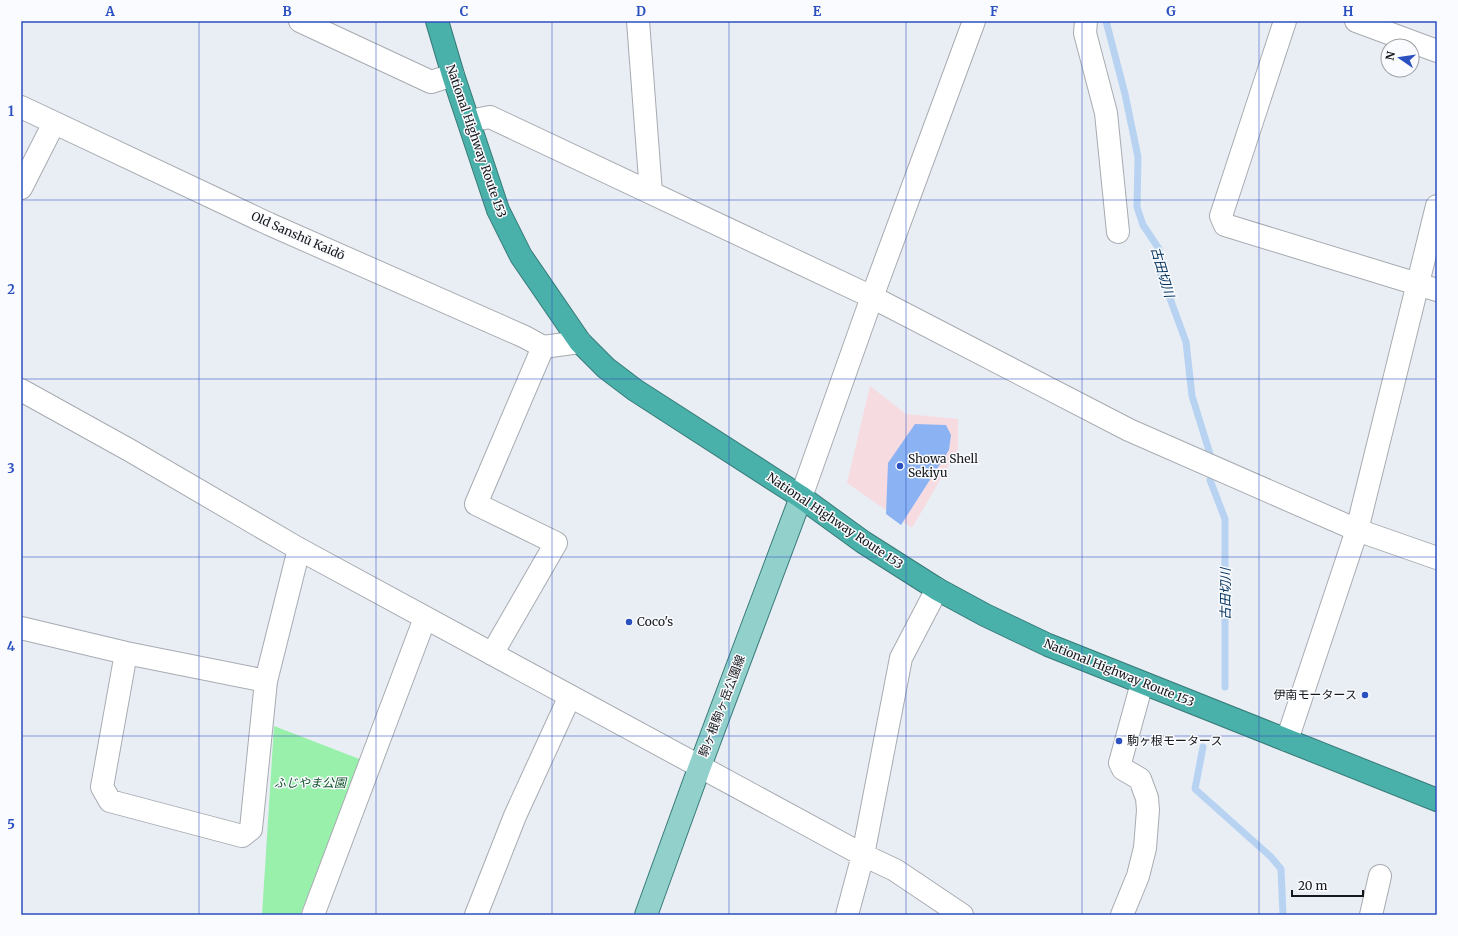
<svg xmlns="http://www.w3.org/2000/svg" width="1458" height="936" viewBox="0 0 1458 936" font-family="Merriweather,'Noto Sans JP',serif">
	<rect width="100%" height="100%" fill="#e9eef5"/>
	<path fill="#f6dce0" d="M870,386L906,414L958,419V449L912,528L847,483Z"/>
	<path fill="#99f0ab" d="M274,726L362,760L300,915H262Z"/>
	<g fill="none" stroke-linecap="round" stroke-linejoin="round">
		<path stroke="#b8d3f1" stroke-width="7" d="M1106,21L1125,94L1138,157L1137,207L1143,225L1159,249L1157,263L1186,342L1192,396L1210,454
			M1210,480L1225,519V687
			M1203,747L1195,789L1271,857L1281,869L1283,915"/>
	</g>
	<path fill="#8bb2f3" d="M915,424L946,425L951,435L949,450L901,525L886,514L888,463Z"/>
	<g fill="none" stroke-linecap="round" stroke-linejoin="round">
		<defs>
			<path id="minor" d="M300,21L431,82L453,75
				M638,21L651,193
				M1086,21L1085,33L1106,113L1118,232
				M1285,21L1221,216L1225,225L1437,290
				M1356,21L1437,51
				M21,107L269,224L525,337L543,347L580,342
				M469,121L490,117L872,297L1129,430L1357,530L1437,558
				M21,188L54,123
				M21,390L131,451L299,549L863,855L895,870L962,915
				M801,497L872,297L974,21
				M21,628L126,653L266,681L299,549
				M126,653L102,787L110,801L242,836L251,829L266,681
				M492,654L556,543L476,504L543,347
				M1287,740L1357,530L1437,206
				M313,915L425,618
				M476,915L515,816L570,696
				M847,915L863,855L901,658L937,589
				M1122,915L1138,876L1145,848L1148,810L1147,798L1140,779L1123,769L1120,763L1142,683
				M1371,915L1380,876"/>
			<path id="major" d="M646,915L700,766L801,497"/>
			<path id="highway" d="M437,21L453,75L498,210L521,256L580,342L606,368L635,390L801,497L863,542L937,589L985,615L1048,645L1437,800"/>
		</defs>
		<use href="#minor" stroke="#a7abb1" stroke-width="24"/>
		<use href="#major" stroke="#387b78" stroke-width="24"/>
		<use href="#highway" stroke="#387b78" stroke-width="24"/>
		<use href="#minor" stroke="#fff" stroke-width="22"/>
		<use href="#major" stroke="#92d0cc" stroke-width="22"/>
		<use href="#highway" stroke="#49b0aa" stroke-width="22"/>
	</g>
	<path fill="none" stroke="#2b50c0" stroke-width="1" stroke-opacity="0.55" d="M199,21V915M376,21V915M552,21V915M729,21V915M906,21V915M1082,21V915M1259,21V915M21,200H1437M21,379H1437M21,557H1437M21,736H1437"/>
	<g fill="#2b50c0" stroke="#f9fbfe" stroke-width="1.5">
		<circle cx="900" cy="466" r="4"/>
		<circle cx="629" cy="622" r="4"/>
		<circle cx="1365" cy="695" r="4"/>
		<circle cx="1119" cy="741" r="4"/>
	</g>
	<g text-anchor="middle" stroke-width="3" stroke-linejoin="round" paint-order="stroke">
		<g font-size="12" fill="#17181b" stroke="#f9fbfe">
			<text transform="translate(476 141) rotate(71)" y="4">National Highway Route 153</text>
			<text transform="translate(298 236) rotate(24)" y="4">Old Sanshū Kaidō</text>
			<text transform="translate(835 521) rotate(34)" y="4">National Highway Route 153</text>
			<text transform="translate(1119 673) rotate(22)" y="4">National Highway Route 153</text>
			<text transform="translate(722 706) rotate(-69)" y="4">駒ヶ根駒ヶ岳公園線</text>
		</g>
		<g font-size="12" fill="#17181b" stroke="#f9fbfe" text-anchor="start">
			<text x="908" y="463">Showa Shell<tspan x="908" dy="14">Sekiyu</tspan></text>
			<text x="637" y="626">Coco's</text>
			<text x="1357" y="699" text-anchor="end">伊南モータース</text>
			<text x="1127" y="745">駒ヶ根モータース</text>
		</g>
		<g font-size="12" font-style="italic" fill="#0f5025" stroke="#f9fbfe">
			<text x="310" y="787">ふじやま公園</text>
		</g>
		<g font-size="13" font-style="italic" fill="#00305d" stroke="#f9fbfe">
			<text transform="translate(1163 272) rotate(74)" y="5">古田切川</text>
			<text transform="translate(1225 594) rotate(-90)" y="5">古田切川</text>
		</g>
	</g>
	<rect width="1458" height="936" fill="none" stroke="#f9fbfe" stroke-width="44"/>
	<g transform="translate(1400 58) rotate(283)"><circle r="19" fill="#f9fbfe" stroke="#9fa0a3"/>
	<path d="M0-3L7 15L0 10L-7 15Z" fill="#2b50c0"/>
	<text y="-6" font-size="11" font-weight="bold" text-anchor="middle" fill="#17181b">N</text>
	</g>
	<path d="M1292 890v6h71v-6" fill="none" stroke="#17181b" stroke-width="2"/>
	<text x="1298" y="890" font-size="12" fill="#17181b" stroke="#f9fbfe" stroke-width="3" paint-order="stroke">20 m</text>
	<rect x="22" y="22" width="1414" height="892" fill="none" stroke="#2b50c0" stroke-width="1.5"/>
	<g font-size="13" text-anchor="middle" font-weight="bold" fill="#2b50c0">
		<text x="110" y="16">A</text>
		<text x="287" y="16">B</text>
		<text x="464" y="16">C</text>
		<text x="641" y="16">D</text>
		<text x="817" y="16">E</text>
		<text x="994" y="16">F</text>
		<text x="1171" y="16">G</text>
		<text x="1348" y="16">H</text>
		<text x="11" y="116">1</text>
		<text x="11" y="294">2</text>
		<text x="11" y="473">3</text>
		<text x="11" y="651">4</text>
		<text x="11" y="829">5</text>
	</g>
</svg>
